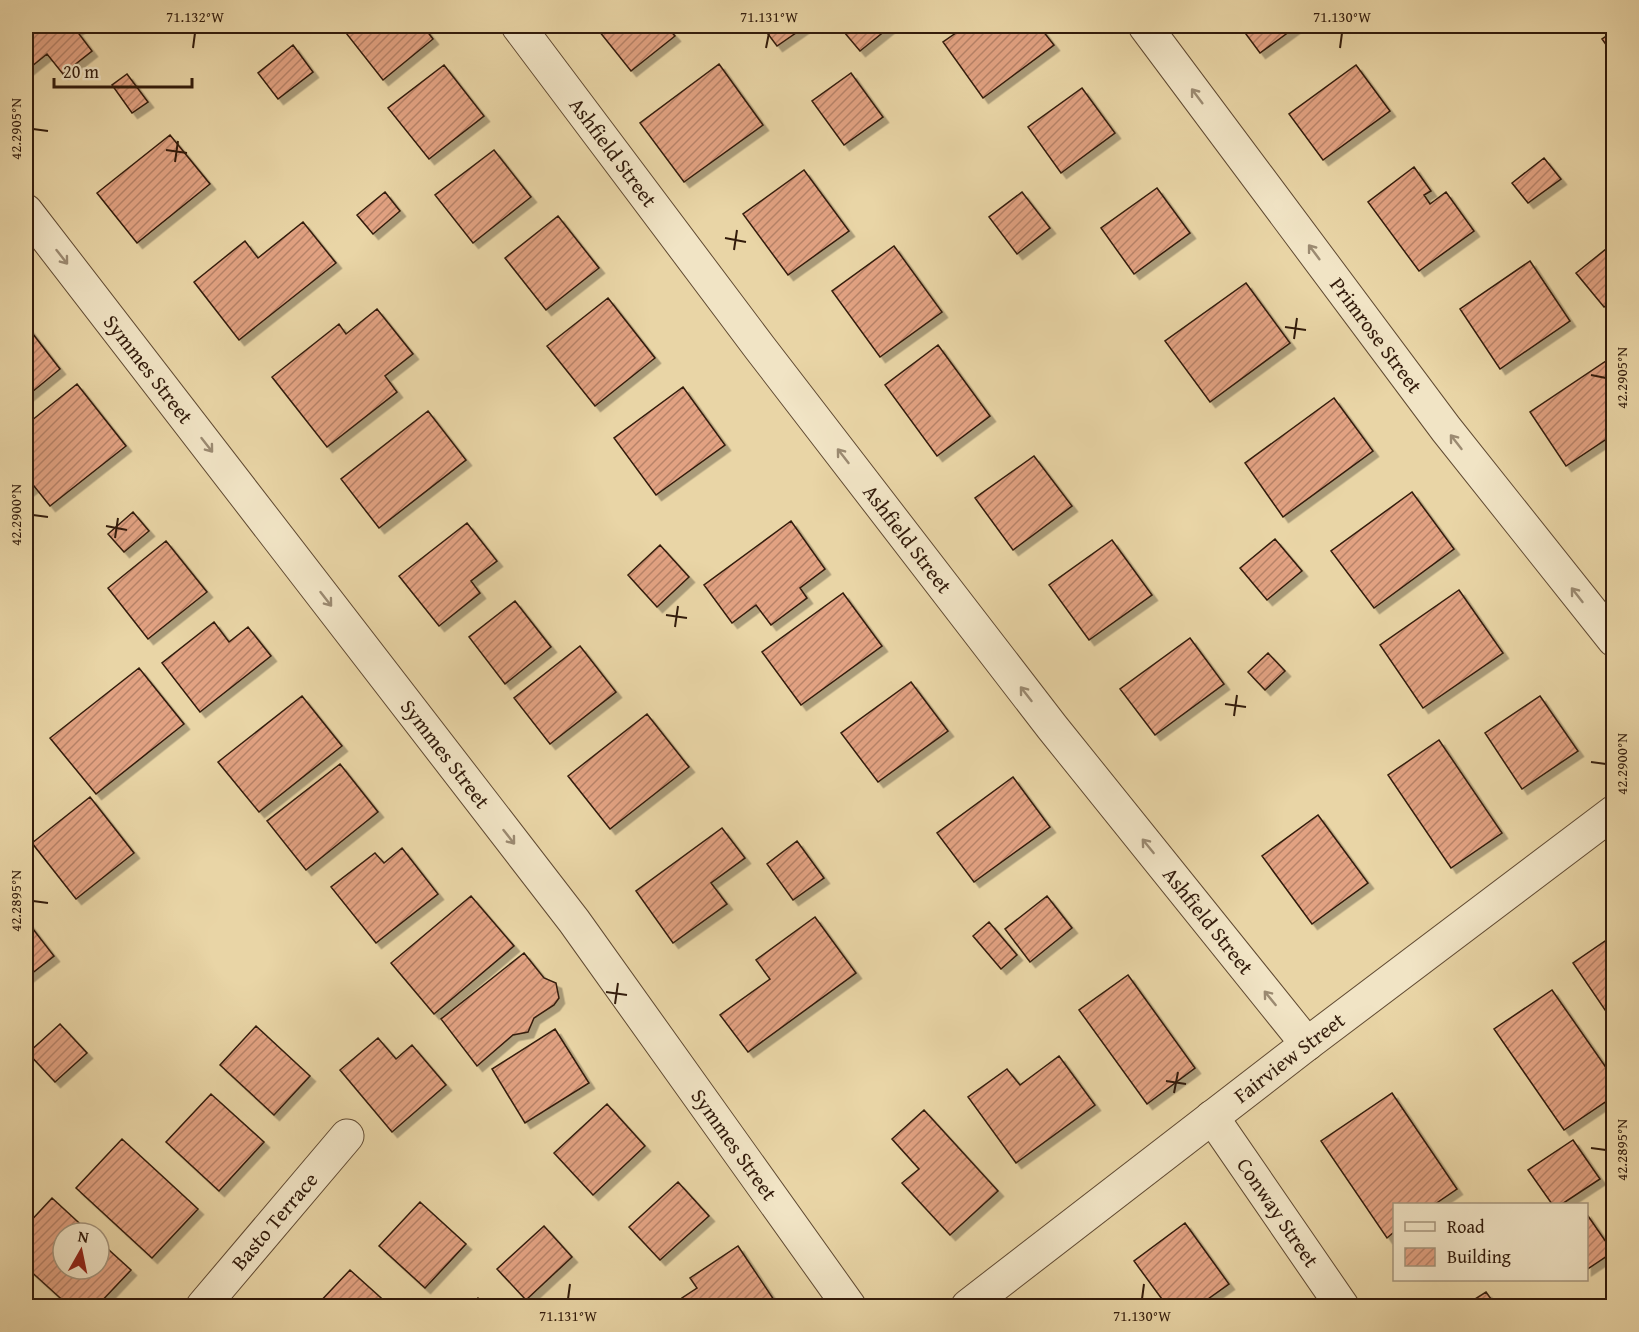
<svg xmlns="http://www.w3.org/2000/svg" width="1639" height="1332" viewBox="0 0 1639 1332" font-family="'Gentium Book Plus',serif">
	<defs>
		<pattern id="building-hatch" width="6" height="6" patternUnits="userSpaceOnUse" patternTransform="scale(1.5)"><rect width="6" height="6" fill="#e2a282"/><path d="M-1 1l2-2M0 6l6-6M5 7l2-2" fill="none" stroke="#b88369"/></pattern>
		<filter id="shadow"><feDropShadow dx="5.5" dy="5.5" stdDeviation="0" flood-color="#0004"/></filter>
	</defs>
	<rect width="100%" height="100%" fill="#e9d5a6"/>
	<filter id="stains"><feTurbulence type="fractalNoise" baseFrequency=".00333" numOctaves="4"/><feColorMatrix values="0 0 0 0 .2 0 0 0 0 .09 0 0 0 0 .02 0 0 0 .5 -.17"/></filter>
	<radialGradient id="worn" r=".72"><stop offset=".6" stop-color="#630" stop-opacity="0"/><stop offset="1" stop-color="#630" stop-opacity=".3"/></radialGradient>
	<path fill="url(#building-hatch)" stroke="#321b0b" stroke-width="1.5" filter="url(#shadow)" d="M26,26H82L76,30L92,51L63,74L47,54L26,71Z
		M355,26H423L433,39L383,80L346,33Z
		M595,26H666L675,36L631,71Z
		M762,26H806L777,46Z
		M839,26H891L860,51Z
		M966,26H1039L1054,45L983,98L943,42Z
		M1240,26H1297L1260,53Z
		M1614,31V56L1602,39Z
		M293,45L313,72L278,99L258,73Z
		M719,64L763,125L684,182L640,123Z
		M444,65L484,116L429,159L388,108Z
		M1356,65L1390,111L1323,160L1289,114Z
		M851,73L883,117L844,145L812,101Z
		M127,74L148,102L132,113L112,85Z
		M1082,88L1115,133L1061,173L1028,127Z
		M170,135L210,184L137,243L97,193Z
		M494,150L531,197L473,243L435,195Z
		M1544,158L1561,179L1528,203L1512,183Z
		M1414,167L1431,191L1424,195L1430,204L1446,192L1474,231L1419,271L1368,202Z
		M804,170L849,231L788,275L743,214Z
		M1157,188L1190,233L1134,274L1101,228Z
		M385,192L400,211L373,234L357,215Z
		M1022,192L1050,228L1017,254L989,217Z
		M558,216L599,268L546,310L505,258Z
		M303,222L336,263L239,340L194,282L245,241L258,258Z
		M1611,245L1614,248V299L1604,307L1576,273Z
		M894,246L942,312L880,357L832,291Z
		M1530,261L1570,321L1500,369L1460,309Z
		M1246,283L1290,343L1210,402L1165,341Z
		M608,298L655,358L595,406L547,346Z
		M377,309L413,354L385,376L397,392L327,447L272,377L339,324L346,334Z
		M26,325L60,369L26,397Z
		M938,345L990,416L937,456L885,385Z
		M1606,361L1614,371V434L1566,466L1530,412Z
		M77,384L126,446L50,506L34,486L26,492V425Z
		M683,387L725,445L656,495L614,438Z
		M1334,398L1373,451L1283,517L1245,463Z
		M428,411L466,460L379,528L341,479Z
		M1034,456L1072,506L1013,550L975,498Z
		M1412,492L1454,549L1374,608L1331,551Z
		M133,512L149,531L124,552L108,534Z
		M791,521L825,569L800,588L807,598L771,625L756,605L732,623L704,585Z
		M467,523L497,561L471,581L480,593L439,626L399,576Z
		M1275,539L1302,571L1267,600L1240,568Z
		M1112,540L1152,595L1089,640L1049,585Z
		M166,541L207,592L148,639L108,588Z
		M660,545L689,577L657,607L628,575Z
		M1459,590L1503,653L1423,708L1380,645Z
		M843,593L882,646L801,705L762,652Z
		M515,601L551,647L505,684L469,637Z
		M214,622L229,642L248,627L271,656L200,712L162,663Z
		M1190,638L1224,684L1155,735L1120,689Z
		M580,646L616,692L550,744L514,698Z
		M1268,653L1285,671L1265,690L1248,672Z
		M139,668L184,724L96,794L50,738Z
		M911,682L948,731L878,782L841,733Z
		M302,696L342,746L259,812L218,762Z
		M1540,696L1578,751L1522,789L1485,733Z
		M647,714L689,767L610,829L568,776Z
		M1439,740L1502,833L1451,868L1388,775Z
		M340,764L378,812L306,870L267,821Z
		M1013,777L1050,827L974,882L937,833Z
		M90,797L134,853L76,899L32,843Z
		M1318,815L1368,883L1312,924L1262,856Z
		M722,828L745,858L711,883L727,904L673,943L636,891Z
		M797,841L824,878L793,900L767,864Z
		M402,848L438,894L376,943L331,887L375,853L384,863Z
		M471,896L514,946L434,1014L391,963Z
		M1047,896L1072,928L1030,962L1005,929Z
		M815,917L856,973L748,1052L720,1015L770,979L756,960Z
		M26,920L54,956L26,978Z
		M989,922L1017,955L1001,969L973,936Z
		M1614,935V1023L1573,963Z
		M524,953L544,978L556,983L559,998L554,1005L534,1018L528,1032L513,1035L477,1066L441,1019Z
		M1128,975L1195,1068L1147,1104L1079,1010Z
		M1552,990L1614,1079V1096L1564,1130L1494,1029Z
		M60,1024L87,1053L55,1082L28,1053Z
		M256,1026L310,1076L274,1115L220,1065Z
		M555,1029L589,1083L525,1123L492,1069Z
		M378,1038L396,1059L412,1045L446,1085L392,1132L340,1070Z
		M1059,1056L1095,1105L1016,1163L968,1097L1007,1069L1020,1085Z
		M1392,1093L1457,1189L1435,1204H1394V1232L1387,1238L1321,1141Z
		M211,1094L264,1142L219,1191L166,1142Z
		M607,1104L645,1146L593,1195L554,1153Z
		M924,1110L998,1191L950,1235L902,1183L919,1169L892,1139Z
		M122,1139L198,1209L152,1258L76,1188Z
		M1573,1140L1600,1179L1562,1204H1552L1528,1170Z
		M678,1182L709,1216L660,1260L629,1227Z
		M52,1198L90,1233H63V1269H99V1241L131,1270L97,1306H69L26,1267V1226Z
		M420,1202L466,1244L425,1288L379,1246Z
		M1586,1213L1613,1252L1586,1270Z
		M1185,1223L1229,1284L1198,1306H1167L1134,1261Z
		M544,1226L572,1257L526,1300L497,1269Z
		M738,1246L778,1306H688L682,1298L697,1288L690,1278Z
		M350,1270L390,1306H316Z
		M1486,1292L1496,1306H1464Z
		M478,1298L489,1306H471Z"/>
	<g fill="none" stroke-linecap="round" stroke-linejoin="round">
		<defs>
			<g id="minor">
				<path id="s1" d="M518,26L760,348L1052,727L1307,1044"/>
				<path id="s2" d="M1145,26L1446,429L1614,640"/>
				<path id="s3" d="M26,211L574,921L849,1306"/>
				<path id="s4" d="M1212,1117L1342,1306"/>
				<path id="s5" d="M203,1306L347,1136"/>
				<path id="s6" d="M968,1306L1307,1044L1614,812"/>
			</g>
		</defs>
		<use href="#minor" stroke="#604a32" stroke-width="35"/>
		<use href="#minor" stroke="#f1e4c5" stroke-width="33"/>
	</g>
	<defs><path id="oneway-shaft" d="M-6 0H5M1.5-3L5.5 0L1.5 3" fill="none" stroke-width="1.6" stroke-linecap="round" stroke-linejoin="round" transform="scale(1.5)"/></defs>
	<g stroke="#9b8a71">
		<use href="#oneway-shaft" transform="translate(1197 96) rotate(-127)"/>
		<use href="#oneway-shaft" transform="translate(1314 252) rotate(-127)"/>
		<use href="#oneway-shaft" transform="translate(62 257) rotate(52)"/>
		<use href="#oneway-shaft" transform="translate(1456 442) rotate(-128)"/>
		<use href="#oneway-shaft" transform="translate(207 445) rotate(52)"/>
		<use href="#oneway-shaft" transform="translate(843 456) rotate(-128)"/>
		<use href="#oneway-shaft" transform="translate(1577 595) rotate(-128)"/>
		<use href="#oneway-shaft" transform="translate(326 599) rotate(52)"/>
		<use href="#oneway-shaft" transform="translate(1026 694) rotate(-128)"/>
		<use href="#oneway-shaft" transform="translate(509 837) rotate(52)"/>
		<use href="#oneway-shaft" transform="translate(1148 846) rotate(-129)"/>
		<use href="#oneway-shaft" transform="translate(1270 998) rotate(-129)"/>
	</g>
	<path fill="none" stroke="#321b0b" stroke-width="2" d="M193,48L195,33M766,48L769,33M1340,48L1342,33M33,129L48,131M166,150L187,153M175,162L178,141M725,238L746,242M734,250L737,230M1285,327L1306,330M1294,339L1297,318M1591,375L1606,378M33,515L48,517M106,526L127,530M115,538L118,518M666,615L687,618M675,627L678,606M1225,704L1246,707M1234,716L1237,695M1591,762L1606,764M33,901L48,903M606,992L627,995M615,1004L618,983M1166,1081L1186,1084M1174,1093L1178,1072M1591,1148L1606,1150M568,1299L570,1284M1142,1299L1144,1284"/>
	<g text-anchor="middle" stroke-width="5" stroke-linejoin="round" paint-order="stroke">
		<g font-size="21" fill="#321b0b" stroke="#f1e4c5">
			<text dy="7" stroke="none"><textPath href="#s1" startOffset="158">Ashfield Street</textPath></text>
			<text dy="7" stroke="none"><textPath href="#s2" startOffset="386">Primrose Street</textPath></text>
			<text dy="7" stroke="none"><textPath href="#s3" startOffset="200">Symmes Street</textPath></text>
			<text dy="7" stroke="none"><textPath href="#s1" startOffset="644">Ashfield Street</textPath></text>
			<text dy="7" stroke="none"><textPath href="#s3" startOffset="686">Symmes Street</textPath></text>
			<text dy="7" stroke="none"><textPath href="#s1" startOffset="1130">Ashfield Street</textPath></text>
			<text dy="7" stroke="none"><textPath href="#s6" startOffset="406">Fairview Street</textPath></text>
			<text dy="7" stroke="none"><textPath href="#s3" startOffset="1172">Symmes Street</textPath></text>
			<text dy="7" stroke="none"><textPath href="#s4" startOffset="116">Conway Street</textPath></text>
			<text dy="7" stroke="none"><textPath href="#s5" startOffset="111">Basto Terrace</textPath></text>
		</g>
	</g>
	<rect width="1639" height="1332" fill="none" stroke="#e9d5a6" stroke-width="66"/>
	<rect x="1393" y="1203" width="195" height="78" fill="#f1e4c5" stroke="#a5947b" stroke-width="1.5"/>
	<rect x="1405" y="1222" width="30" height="9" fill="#f1e4c5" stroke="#a5947b" stroke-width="1.5"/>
	<text x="1447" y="1233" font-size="18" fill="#321b0b">Road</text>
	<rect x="1405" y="1248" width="30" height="18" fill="url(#building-hatch)" stroke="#a5947b" stroke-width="1.5"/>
	<text x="1447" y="1263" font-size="18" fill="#321b0b">Building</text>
	<g transform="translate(81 1251) rotate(9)"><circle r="28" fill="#f1e4c5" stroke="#a5947b" stroke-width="1.5"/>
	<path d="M0-4.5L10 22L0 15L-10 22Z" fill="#8f2418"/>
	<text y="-9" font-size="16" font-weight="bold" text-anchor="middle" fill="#321b0b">N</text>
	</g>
	<path d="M54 78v9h138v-9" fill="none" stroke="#321b0b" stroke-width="3"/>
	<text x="63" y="78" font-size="18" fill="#321b0b" stroke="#f1e4c5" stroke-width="4.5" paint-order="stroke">20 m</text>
	<rect x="33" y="33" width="1573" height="1266" fill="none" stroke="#321b0b" stroke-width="2"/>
	<g font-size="15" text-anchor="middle" fill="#321b0b">
		<text x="195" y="22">71.132°W</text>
		<text x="769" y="22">71.131°W</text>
		<text x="1342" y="22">71.130°W</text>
		<text transform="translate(16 129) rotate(-90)" y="5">42.2905°N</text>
		<text transform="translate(1622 378) rotate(-90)" y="5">42.2905°N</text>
		<text transform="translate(16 515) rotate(-90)" y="5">42.2900°N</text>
		<text transform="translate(1622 764) rotate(-90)" y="5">42.2900°N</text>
		<text transform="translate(16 901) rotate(-90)" y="5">42.2895°N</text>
		<text transform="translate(1622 1150) rotate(-90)" y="5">42.2895°N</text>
		<text x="568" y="1321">71.131°W</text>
		<text x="1142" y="1321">71.130°W</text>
	</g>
	<rect width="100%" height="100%" filter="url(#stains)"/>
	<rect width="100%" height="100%" fill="url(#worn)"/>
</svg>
